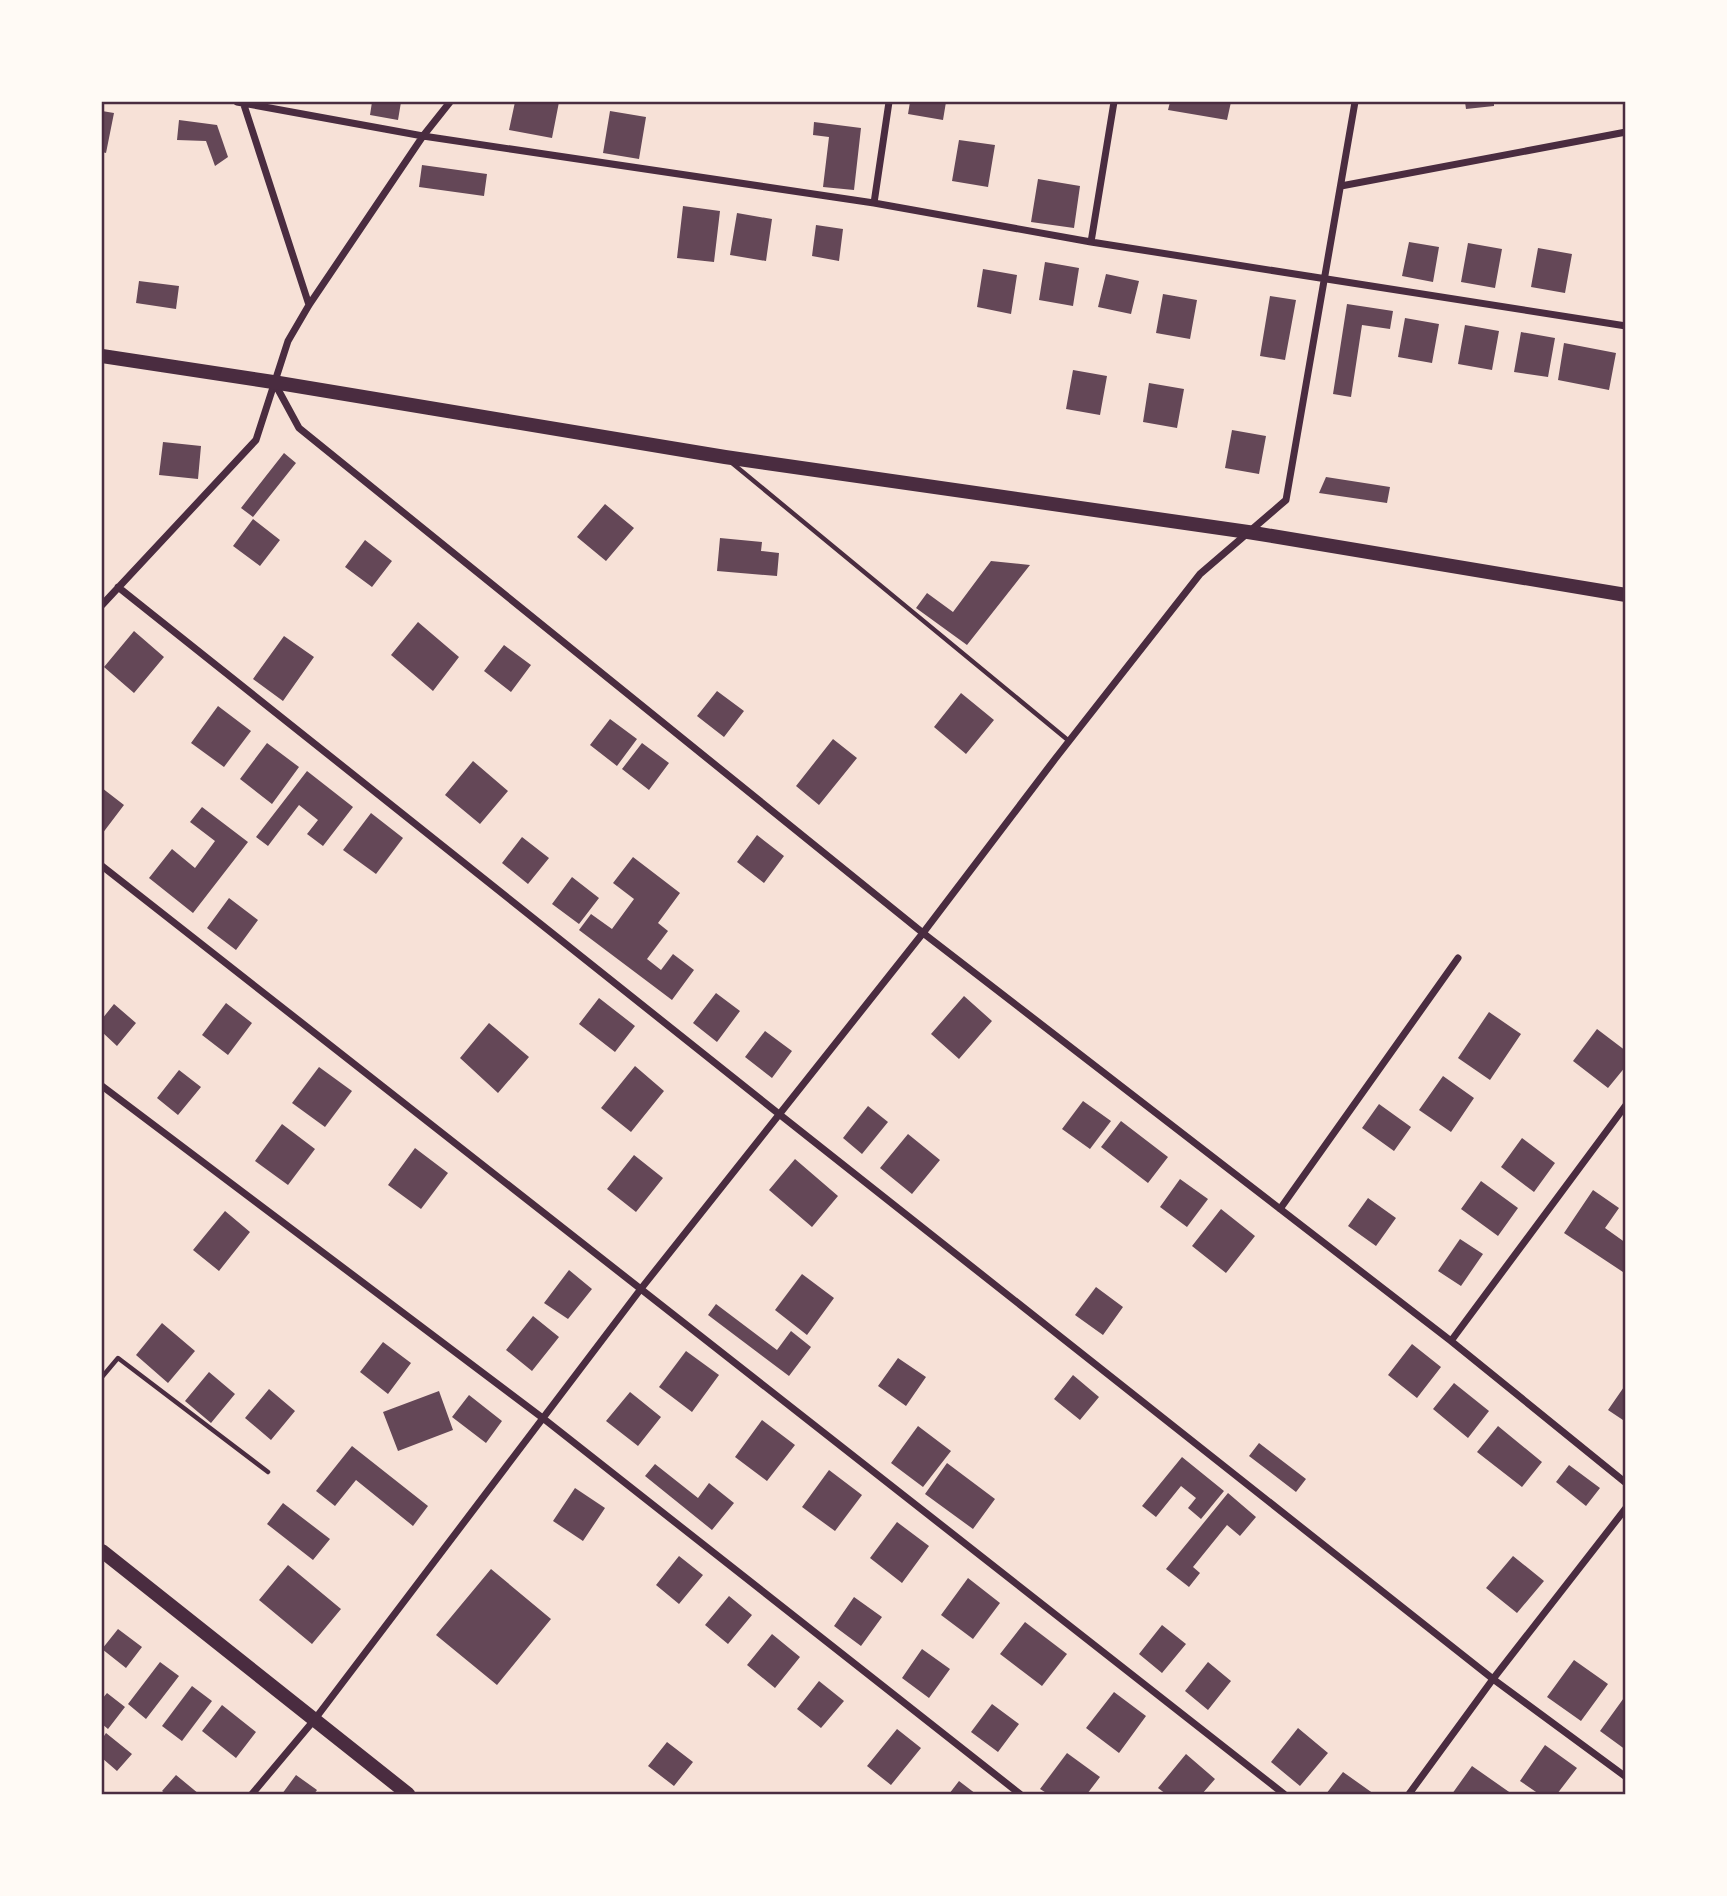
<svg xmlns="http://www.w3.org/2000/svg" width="1727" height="1896" viewBox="0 0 1727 1896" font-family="'Work Sans',sans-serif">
	<rect width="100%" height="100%" fill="#f7e1d7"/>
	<path fill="#644757" d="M372,102H401L398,120L370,115Z
		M515,102H559L552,138L509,130Z
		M910,102H946L943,120L908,114Z
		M1170,102H1231L1227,120L1168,110Z
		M1465,102H1494V106L1466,109Z
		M102,111L114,113L106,153L102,152Z
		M610,111L646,117L639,159L603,153Z
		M179,120L217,125L228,157L215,166L206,141L177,140Z
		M814,122L861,128L854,190L823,187L829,137L813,135Z
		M959,140L995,145L988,187L952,181Z
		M422,165L487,174L484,196L419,187Z
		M1038,179L1080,186L1074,228L1031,222Z
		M683,206L720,211L714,262L677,258Z
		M737,213L772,219L766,261L730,255Z
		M816,225L843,229L839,261L812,256Z
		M1409,242L1439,247L1433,282L1402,276Z
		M1468,243L1502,249L1495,288L1461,282Z
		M1538,248L1572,254L1565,293L1531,287Z
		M1045,262L1079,268L1073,306L1039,300Z
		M983,269L1017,275L1011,314L977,307Z
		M1106,274L1139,281L1131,314L1098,307Z
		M139,281L179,286L176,309L136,303Z
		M1163,294L1197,300L1190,339L1156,333Z
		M1270,296L1296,300L1285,360L1260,356Z
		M1347,304L1393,311L1390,329L1362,325L1351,397L1333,394Z
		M1405,318L1439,324L1432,363L1398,357Z
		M1465,325L1499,331L1492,370L1458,364Z
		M1521,332L1555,338L1548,377L1514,372Z
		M1564,343L1616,353L1609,390L1558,380Z
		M1073,370L1107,376L1100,415L1066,409Z
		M1149,383L1184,389L1177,428L1143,422Z
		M1232,430L1266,436L1259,474L1225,468Z
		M163,442L201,446L198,479L159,475Z
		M284,453L296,463L253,517L241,508Z
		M1326,477L1390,487L1387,503L1319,493Z
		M605,504L634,528L606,561L577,537Z
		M253,519L280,540L260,566L233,546Z
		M720,538L762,542L761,551L779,553L777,576L717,571Z
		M365,540L392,561L372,587L345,567Z
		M991,561L1030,565L967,645L916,608L927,593L953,612Z
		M418,622L459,657L433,691L391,655Z
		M134,631L164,657L134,693L104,667Z
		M284,636L314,657L283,701L253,679Z
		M504,645L531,665L511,692L484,671Z
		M717,691L744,711L724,737L697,716Z
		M961,693L994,720L966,754L934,727Z
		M218,706L251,731L224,767L191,743Z
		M610,719L637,739L617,766L590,745Z
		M833,739L857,758L819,805L796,786Z
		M267,743L299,767L272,804L240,779Z
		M642,743L669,763L649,790L622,769Z
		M473,761L508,791L480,824L445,795Z
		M307,771L353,807L323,846L307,834L318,820L299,805L268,846L256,837Z
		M102,788L124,805L102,834Z
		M202,807L248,842L193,913L149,878L172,849L195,868L215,841L190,822Z
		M371,813L403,838L376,874L343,850Z
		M757,835L784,856L764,883L737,862Z
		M522,837L549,858L528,884L502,863Z
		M633,857L680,893L658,923L668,931L647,959L661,970L673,954L694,970L672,1000L579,930L591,914L612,929L634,899L613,883Z
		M572,877L599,898L579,924L552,904Z
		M229,898L258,920L236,950L207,928Z
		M716,993L740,1011L717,1042L693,1023Z
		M964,996L992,1021L959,1059L931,1034Z
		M599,998L635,1026L615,1052L579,1024Z
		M226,1003L252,1023L228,1055L202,1035Z
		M114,1004L136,1023L117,1046L102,1032V1019Z
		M1489,1012L1521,1034L1490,1080L1458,1058Z
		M489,1023L529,1057L498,1093L460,1058Z
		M1597,1029L1626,1051V1066L1608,1088L1573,1061Z
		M765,1031L792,1051L772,1078L745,1057Z
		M635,1066L664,1091L631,1132L601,1108Z
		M319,1067L352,1091L325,1127L292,1103Z
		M179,1070L201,1087L178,1115L157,1098Z
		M1443,1076L1474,1098L1451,1132L1419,1110Z
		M1083,1101L1111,1121L1090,1149L1062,1129Z
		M1379,1104L1411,1127L1394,1151L1362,1128Z
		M868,1106L888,1122L862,1154L843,1138Z
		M1121,1121L1168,1157L1148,1183L1101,1147Z
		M282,1124L315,1149L288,1185L255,1161Z
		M908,1134L940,1160L912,1194L880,1168Z
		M1522,1138L1555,1163L1534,1192L1501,1167Z
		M415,1148L448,1173L421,1209L388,1185Z
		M634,1155L663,1178L636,1212L607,1189Z
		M795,1159L838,1196L812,1227L769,1190Z
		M1180,1179L1208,1199L1187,1227L1160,1207Z
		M1481,1181L1518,1208L1498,1236L1461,1209Z
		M1593,1190L1619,1208L1605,1228L1626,1243V1274L1564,1233Z
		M1368,1198L1396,1218L1376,1246L1348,1226Z
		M1221,1209L1255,1236L1226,1273L1192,1246Z
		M225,1211L250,1232L219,1271L193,1250Z
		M1460,1239L1483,1254L1461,1286L1438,1271Z
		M569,1270L592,1289L568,1319L544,1303Z
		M802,1274L834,1298L807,1335L775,1310Z
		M1096,1287L1123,1307L1103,1335L1075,1315Z
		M716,1304L777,1350L791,1331L811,1347L789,1376L708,1315Z
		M533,1316L559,1337L532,1371L506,1350Z
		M162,1323L195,1351L168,1383L136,1355Z
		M383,1342L411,1363L388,1394L360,1372Z
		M1412,1344L1441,1367L1417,1398L1388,1375Z
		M686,1351L719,1375L692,1412L659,1387Z
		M898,1358L926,1377L906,1406L878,1386Z
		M209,1372L235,1394L211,1423L185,1401Z
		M1073,1375L1099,1397L1080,1420L1054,1399Z
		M1454,1383L1489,1411L1468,1438L1433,1409Z
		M1626,1384V1422L1608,1410Z
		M269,1389L295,1411L271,1440L245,1418Z
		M439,1391L453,1430L398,1451L383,1412Z
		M630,1392L661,1417L638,1446L606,1421Z
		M469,1395L502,1421L486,1443L452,1417Z
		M762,1420L795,1445L767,1481L735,1457Z
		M918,1426L951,1451L923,1487L891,1463Z
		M1498,1426L1542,1462L1522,1487L1477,1452Z
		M1259,1443L1306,1479L1296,1492L1249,1456Z
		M352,1446L428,1506L413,1526L356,1480L335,1506L316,1491Z
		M1182,1457L1224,1491L1201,1519L1188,1508L1196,1498L1181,1486L1156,1517L1142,1506Z
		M947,1463L995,1499L973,1529L925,1494Z
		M655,1464L698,1498L709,1483L734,1503L712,1530L645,1476Z
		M1569,1465L1600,1488L1586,1506L1556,1482Z
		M829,1470L862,1495L835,1531L802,1507Z
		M575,1488L605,1508L583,1541L553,1521Z
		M1228,1493L1256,1517L1240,1536L1227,1525L1193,1567L1200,1573L1189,1587L1166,1569Z
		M283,1503L330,1539L313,1560L267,1524Z
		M897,1522L929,1546L902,1583L870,1558Z
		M679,1556L703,1575L679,1604L656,1585Z
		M1513,1556L1544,1581L1517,1613L1486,1588Z
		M288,1565L341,1609L312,1644L259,1600Z
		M491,1569L551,1619L497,1685L436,1635Z
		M968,1578L1000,1603L973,1639L941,1615Z
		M729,1596L752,1615L728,1644L705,1625Z
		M854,1597L882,1617L861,1646L834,1626Z
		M1025,1622L1067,1654L1042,1686L1000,1654Z
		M1162,1625L1186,1644L1162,1673L1139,1654Z
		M118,1629L142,1647L126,1668L102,1649Z
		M772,1634L800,1657L775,1688L747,1665Z
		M922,1649L950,1669L929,1698L902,1678Z
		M1574,1660L1608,1684L1581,1721L1547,1697Z
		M160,1662L179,1676L146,1719L128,1704Z
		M1208,1662L1231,1681L1208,1710L1185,1691Z
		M819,1681L844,1701L821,1728L797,1709Z
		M192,1686L212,1701L182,1741L162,1726Z
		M1114,1692L1146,1716L1119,1753L1086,1728Z
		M107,1693L125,1707L108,1729L102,1724V1699Z
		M1626,1695V1750L1600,1731Z
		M992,1704L1019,1724L998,1752L971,1732Z
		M222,1705L256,1732L236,1758L202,1731Z
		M1298,1728L1328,1753L1300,1786L1271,1762Z
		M897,1729L921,1748L891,1785L867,1766Z
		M106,1733L132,1754L117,1771L102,1758V1739Z
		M667,1742L693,1762L674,1786L648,1766Z
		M1545,1745L1577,1768L1557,1794H1539L1520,1781Z
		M1067,1753L1100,1777L1087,1794H1048L1040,1789Z
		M1186,1754L1215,1779L1202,1794H1166L1158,1788Z
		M1472,1766L1512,1794H1452Z
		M1343,1772L1374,1794H1326Z
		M176,1775L199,1794H166L162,1791Z
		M296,1775L317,1790L314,1794H282Z
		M959,1781L976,1794H949Z"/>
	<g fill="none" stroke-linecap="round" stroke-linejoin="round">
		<path stroke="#4a2c40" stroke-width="4.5" d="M732,463L1069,741
			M102,1377L118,1358L268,1472"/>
		<path stroke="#4a2c40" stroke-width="7" d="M237,102L423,136L874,203L1091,242L1626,326
			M243,102L309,305
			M1341,186L1626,132
			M874,203L889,102
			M1091,242L1114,102
			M274,382L299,428L923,933L1451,1341L1626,1483
			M118,587L779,1114L1493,1679L1626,1777
			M102,605L256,440L288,341L309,305L423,136L450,102
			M102,866L1284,1794
			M102,1086L544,1419L1020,1794
			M1280,1209L1458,958
			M1451,1341L1626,1105
			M252,1794L315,1719L640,1290L923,933L1055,759L1200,574L1286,500L1355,102
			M1409,1794L1493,1679L1626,1508"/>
		<path stroke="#4a2c40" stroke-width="14" d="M102,356L273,382L725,457L1248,532L1626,595
			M102,1551L408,1794"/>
	</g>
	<rect width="1727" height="1896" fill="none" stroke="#fffaf5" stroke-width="206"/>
	<rect x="103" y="103" width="1521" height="1690" fill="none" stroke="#4a2c40" stroke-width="2.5"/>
</svg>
